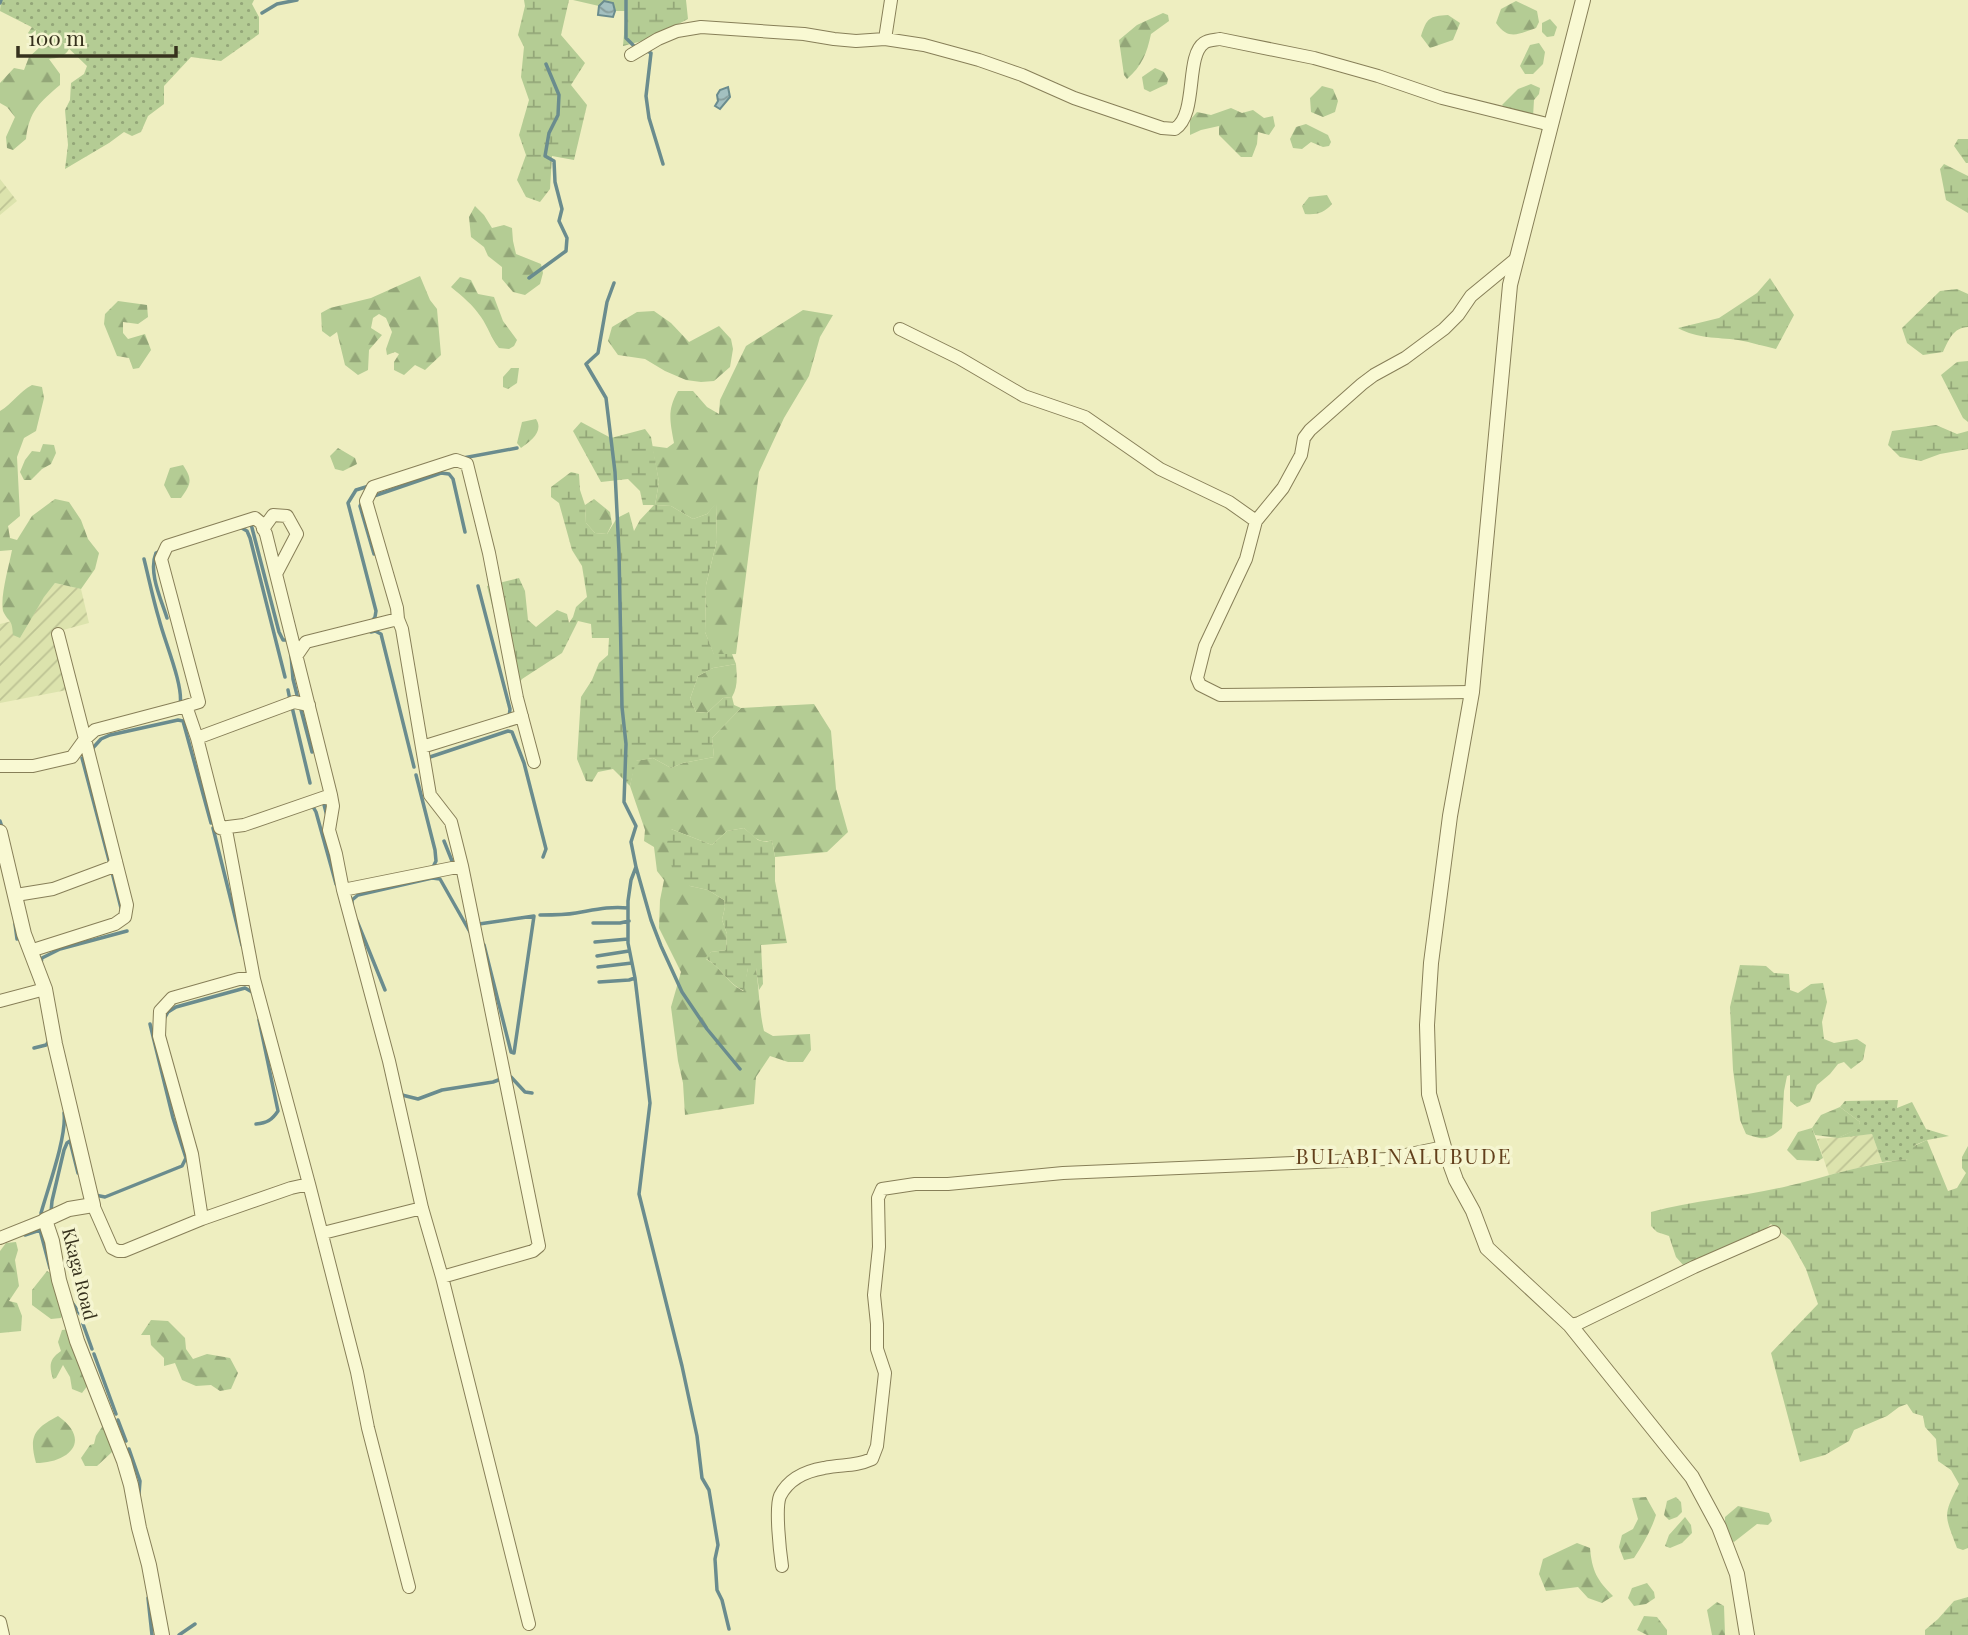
<svg xmlns="http://www.w3.org/2000/svg" width="1968" height="1635" viewBox="0 0 1968 1635" font-family="'Playfair Display',serif">
	<defs>
		<pattern id="farmland-furrows" width="10" height="10" patternUnits="userSpaceOnUse" patternTransform="scale(1.75)"><rect width="10" height="10" fill="#dce3ad"/><path d="M-1 1l2-2M0 10L10 0M9 11l2-2" fill="none" stroke="#bdc394"/></pattern>
		<pattern id="grass-dots" width="8" height="8" patternUnits="userSpaceOnUse" patternTransform="scale(1.75)"><rect width="8" height="8" fill="#b4cc94"/><path d="M2 2h.1M6 6h.1" fill="none" stroke="#93a678" stroke-width="1.8" stroke-linecap="round"/></pattern>
		<pattern id="forest-firs" width="22" height="20" patternUnits="userSpaceOnUse" patternTransform="scale(1.75)"><rect width="22" height="20" fill="#b4cc94"/><path d="M5 1l3.5 6h-7zM16 11l3.5 6h-7z" fill="#93a678"/></pattern>
		<pattern id="wetland-marsh" width="20" height="14" patternUnits="userSpaceOnUse" patternTransform="scale(1.75)"><rect width="20" height="14" fill="#b4cc94"/><path d="M1 5h8M5 5V1M11 12h8M15 12V8" fill="none" stroke="#93a678"/></pattern>
		<pattern id="water-waves" width="16" height="10" patternUnits="userSpaceOnUse" patternTransform="scale(1.75)"><rect width="16" height="10" fill="#a3c0c0"/><path d="M0 5q4-4 8 0t8 0" fill="none" stroke="#869d9b"/></pattern>
	</defs>
	<rect width="100%" height="100%" fill="#eeeec0"/>
	<path fill="url(#farmland-furrows)" d="M0,179L17,201L0,215Z
		M55,583L81,589L89,623L52,633L67,690L0,703V624L12,621L20,638L44,596Z
		M1872,1134L1882,1162L1829,1175L1817,1139Z"/>
	<path fill="url(#grass-dots)" d="M1,0H254L252,4L259,17V34L221,61L191,57L164,86V104L148,116L141,132L132,136L124,132L109,143L65,169L68,145L65,110L70,100L71,83L84,74L87,66L63,43L0,11Z
		M1898,1100L1897,1108L1912,1102L1926,1129L1949,1136L1927,1140L1915,1145L1909,1159L1882,1162L1872,1134L1838,1138L1857,1129L1860,1122L1840,1107L1845,1101Z"/>
	<path fill="url(#forest-firs)" d="M1516,1L1537,11L1539,22L1536,28C1518,34 1509,41 1496,23L1501,9Z
		M1163,13L1168,15L1169,21L1151,34C1147,53 1142,66 1127,79L1124,75L1119,40L1137,25Z
		M1448,15L1460,23L1453,40L1430,48L1421,36C1427,18 1429,16 1448,15Z
		M1550,19L1557,27L1554,36L1547,37L1542,32V23Z
		M32,27L63,43L69,49C65,57 57,58 49,59L60,74V85C40,102 29,111 26,139L13,150L7,148L6,137L15,117L7,107L0,103V83L14,68L24,70L29,57L40,47L28,33Z
		M1539,43L1545,52L1543,64L1533,74H1525L1520,66L1530,45Z
		M1155,68L1164,72L1168,79L1167,84L1150,92L1144,89L1142,77Z
		M1531,84L1540,88L1539,94L1534,100L1533,117H1524L1514,109L1506,108L1502,105L1518,89Z
		M1322,86L1333,89L1338,101L1335,112L1323,117L1311,112L1310,98Z
		M1231,108L1242,113L1253,110L1264,118L1273,116L1275,126L1269,135L1258,132L1257,144L1252,157H1241L1219,135V126L1201,130L1190,135V120L1197,112L1211,115Z
		M1306,124L1328,135L1331,142L1329,146L1323,147L1311,142L1302,149L1293,148L1290,139L1296,127Z
		M1327,195L1332,204C1324,213 1317,215 1305,214L1302,206L1309,197Z
		M475,206L484,215L492,228L504,225L512,228L513,241L516,254L541,264L543,273L540,284L525,295L513,292L502,279V267L488,256L484,247L471,237L469,217Z
		M420,276L430,300L437,309L441,355L425,370L415,365L404,375L394,370V362L399,354L395,352L387,355L386,349L392,332L386,318L379,314L373,318L371,328L382,335L369,350L368,370L358,375L345,365L337,332L330,337L322,331L321,313L330,308L371,298Z
		M460,277L471,280L478,294L494,297L503,321L517,340L514,346L509,349L499,348C491,338 488,327 481,317C473,305 462,296 451,287Z
		M118,301L147,305L148,317L138,324L123,322V333L128,339L145,334L151,350L139,368L133,369L129,358L117,356L104,324L105,314Z
		M803,310L833,315L820,337L809,376L784,418L759,472L736,654L714,655L705,632L706,585L717,540L716,504L707,514L693,519L671,506L655,505L659,482L652,446L667,448L674,443C670,421 667,410 678,391H693L707,407L719,414L720,400L746,346Z
		M654,311L671,323L689,342L719,326L731,339L733,349L730,367L714,381L701,382L686,380L665,371L645,359L618,355L608,341L612,327L637,312Z
		M511,368H519L517,383L508,389L503,387V377Z
		M32,385L42,387L44,398L36,431L24,438L17,457L20,516L8,526L10,538L17,540L32,516L55,499L69,502L81,520L88,539L99,553L95,569L81,589L55,583L44,597L20,638L13,635C12,617 9,624 3,611C0,596 9,566 12,550L0,551V411C12,404 19,392 32,385Z
		M536,419C544,431 531,441 521,448L517,443L522,422Z
		M43,444L54,445L56,453L51,464L42,469L31,480H24L20,472L25,460L32,451L40,452Z
		M338,448L355,458L357,464L343,471L335,469L330,456Z
		M183,465C193,480 191,484 181,498H171L164,485L170,468Z
		M594,499L610,512L612,524L607,534L595,533L586,523L585,505Z
		M736,664C737,676 738,687 732,697L723,698L707,713L696,712L690,699L698,676L713,668Z
		M814,704L831,731L836,789L848,832L827,852L775,857L772,840C760,845 753,836 744,828L727,831L712,845L671,829L690,886L708,890L724,900L725,907L722,920L727,934L726,950L711,952L706,959C723,969 725,981 743,991L748,968L756,967C759,989 759,1010 764,1031L773,1036L810,1034L811,1050L803,1062H788L770,1056L756,1077L754,1104L685,1115L683,1083L678,1061L671,1007L681,972L659,928L660,900L664,880L657,871L654,847L644,841L645,830L630,786L635,761L653,758L671,768L683,763L714,757L712,738L741,708Z
		M1812,1128L1823,1158L1818,1161L1797,1160L1787,1150L1798,1132Z
		M16,1242L18,1250L15,1260L19,1286L9,1301L17,1303L22,1316L21,1331L0,1333V1251L6,1243Z
		M47,1271L52,1274L54,1290L65,1310L61,1318L51,1319L32,1305V1290Z
		M151,1320L168,1321L185,1338L186,1349L193,1359L207,1354L230,1358L238,1373L231,1389L220,1391L211,1385L196,1386L182,1380L175,1363L164,1366V1358L151,1345L150,1335H141Z
		M70,1329L95,1376L82,1393L72,1389L70,1377L63,1365L56,1378L53,1379C49,1366 49,1359 61,1351L58,1342L62,1330Z
		M58,1416C93,1441 68,1463 36,1463C29,1437 33,1429 58,1416Z
		M102,1427L113,1428L117,1441L112,1452L97,1466H85L81,1458L90,1445L94,1444L96,1436Z
		M1646,1497L1656,1515C1651,1531 1643,1544 1634,1558L1624,1560L1619,1547L1622,1535L1633,1529L1638,1519L1632,1498Z
		M1676,1497L1681,1502L1682,1512L1677,1517L1669,1520L1664,1515L1667,1501Z
		M1738,1506L1769,1513L1772,1521L1768,1525L1757,1524L1734,1542L1725,1537V1517Z
		M1685,1517L1691,1525L1692,1533L1682,1543L1670,1548L1665,1546L1669,1535Z
		M1577,1543L1590,1548C1592,1571 1597,1580 1613,1596L1602,1603L1588,1598L1578,1587L1546,1591L1539,1574L1543,1559Z
		M1647,1583L1654,1592L1655,1598L1646,1604L1634,1606L1628,1598L1632,1588Z
		M1717,1602L1724,1606L1725,1635H1712L1707,1610Z
		M1644,1616L1657,1617L1667,1630V1635H1647L1637,1630Z"/>
	<path fill="url(#wetland-marsh)" d="M524,0H569L561,35L585,63L571,85L587,105L574,160L552,156L550,189L540,202L526,197L517,180L526,155L519,135L529,100L521,77L524,47L518,35L525,6Z
		M573,0H686L688,19L650,39L623,46L626,11H615L613,3L604,1L599,6Z
		M1958,139H1968V163H1966L1954,146Z
		M1944,164L1968,176V213L1946,200L1940,169Z
		M1770,278L1794,315L1776,349C1763,346 1750,342 1738,340C1716,337 1698,339 1678,328L1719,318L1757,293Z
		M1957,289L1968,294V327C1953,328 1949,339 1943,352L1923,355L1907,343L1902,328L1940,291Z
		M1968,361V422L1963,418L1941,375L1957,362Z
		M581,422L611,438L645,429L651,437L659,482L655,505L671,506L693,519L707,514L716,503L717,540L706,585L705,632L714,654H732L736,664L713,668L698,676L690,699L696,712L707,713L723,698L732,697L734,705L741,708L712,738L714,757L683,763L671,768L653,758L636,761L630,786L613,769L598,772L592,782L586,781L577,759L581,697L592,680L599,663L608,655L609,638H592L591,624L578,621L562,653L522,679L514,691L487,586L519,578L525,591L528,620L536,627L557,610L567,614L569,623L573,617L576,607L587,597L582,566L572,550L559,503L551,497V487L571,472L579,474L580,490L585,505L586,523L595,533L607,534L617,518L629,512L634,531L640,520L654,505H643L640,491L628,479L601,482L573,431Z
		M1936,425L1957,434L1968,431V449L1940,454L1921,461L1900,457L1888,445L1892,431Z
		M744,828L758,840L766,842L772,840L775,857V881L787,943L761,945L763,984L759,990L756,968H748L744,991C725,981 723,969 705,958L711,952L726,950L727,934L722,920L725,907L724,900L708,890L690,886L674,878L667,843L671,829L712,845L727,831Z
		M1740,965L1766,966L1774,973L1789,974L1790,990L1798,993L1811,984L1823,983L1827,1002L1822,1022L1824,1039L1834,1043L1857,1039L1866,1045L1863,1060L1851,1069L1844,1062L1838,1064L1830,1074L1817,1085L1810,1102L1797,1107L1790,1101V1075L1787,1076L1784,1091L1782,1128C1768,1141 1763,1140 1746,1134L1740,1120L1733,1070L1730,1007Z
		M1840,1107L1860,1122L1858,1129L1838,1138L1815,1135L1812,1128L1821,1115Z
		M1927,1140L1948,1191L1957,1188L1966,1173L1962,1168V1157L1968,1146V1548L1963,1550L1957,1548C1945,1515 1942,1517 1959,1484L1951,1470L1938,1461L1936,1439L1925,1427L1923,1416L1913,1413L1907,1404L1899,1407L1887,1416L1854,1430L1849,1441L1825,1455L1800,1462L1771,1353L1818,1304L1806,1269L1790,1240L1771,1224L1763,1231L1684,1266L1676,1257L1669,1236L1657,1232L1651,1226V1212C1696,1200 1743,1197 1788,1186C1829,1176 1867,1163 1908,1159L1914,1146Z
		M1968,1597V1635H1925V1630L1938,1619L1954,1601Z"/>
	<path fill="url(#water-waves)" stroke="#6a8c8e" stroke-width="2" d="M604,1L613,3L615,11L613,17L598,15L599,6Z
		M728,87L730,97L720,109L715,106L718,101L717,95L720,90Z"/>
	<g fill="none" stroke-linecap="round" stroke-linejoin="round">
		<path stroke="#6a8c8e" stroke-width="3.5" d="M626,0V38L634,46L637,48
			M0,3L1,0
			M262,13L277,4L297,0
			M645,50L651,53L646,96L649,118L663,164
			M529,278L566,251L567,238L559,221L562,209L555,182L554,161L545,156L549,133L558,115L559,95L546,64
			M614,283L607,302L598,353L586,364L606,398L615,472L619,552L622,707L626,744L624,802L636,826L631,842L636,867L651,920L661,946L682,992L707,1029L740,1069
			M463,458L517,448
			M369,486L356,490L348,503L376,611L375,617L373,620
			M371,497L441,473L449,474L453,479L465,532
			M362,502L360,506L374,554
			M251,524L279,632L283,640H288
			M240,527L247,531L250,538L285,677
			M162,550L156,553C148,572 161,599 167,618
			M144,559C149,579 153,599 159,619C164,640 184,686 180,705
			M478,586L510,709L509,718
			M371,632L375,631L381,634L414,767
			M291,655L293,679L298,699
			M288,690L290,700
			M300,706L312,752
			M292,707L310,783
			M92,749L101,739L110,735L178,720L183,721L211,823
			M82,758L110,864
			M427,758L508,731L512,732L524,763L546,849L543,857
			M416,775L435,850L436,861L433,867
			M323,801L327,816
			M312,805L316,812L336,884
			M0,821L3,830
			M213,828L242,945
			M444,841L454,866
			M636,867L631,880L628,901V943L635,978L650,1103L639,1194L682,1366L697,1436L702,1478L709,1490L718,1545L715,1559L717,1590L722,1600L729,1629
			M112,872L121,908
			M352,904V900L358,895L432,878L440,879L470,932
			M540,915C552,915 565,915 576,913C594,910 609,906 628,908
			M357,921L385,990
			M593,923H620L629,921
			M15,924L17,939
			M479,924L534,916L514,1053L511,1052L484,945
			M595,942L628,939
			M597,956L629,951
			M41,963L42,958L60,949L127,931
			M598,967L632,963
			M599,982L629,980L635,978
			M164,1019L168,1012L176,1007L245,988L252,992
			M34,1048L46,1045L49,1041
			M508,1077H511L525,1092L532,1093
			M401,1092L402,1095L418,1099L442,1090L493,1082L501,1079
			M256,1124C267,1123 272,1120 278,1111L259,1020
			M70,1141L78,1173
			M95,1195L105,1197L182,1166L186,1158L173,1118L150,1024
			M51,1212L52,1201L64,1150L67,1143L70,1141
			M41,1213C48,1188 67,1136 64,1113
			M25,1235L40,1230L50,1268
			M71,1301L80,1314
			M83,1324L92,1349
			M94,1354L116,1414
			M118,1420L126,1441
			M129,1449L140,1481L139,1494
			M148,1598L152,1635
			M179,1635L195,1624"/>
		<defs>
			<path id="minor" d="M885,39L891,0
				M631,55L658,39L677,31L701,27L804,34L834,39L856,41L885,39L924,45L979,60L1022,75L1074,98L1162,128L1175,129C1198,114 1185,56 1204,43C1208,40 1215,40 1220,39L1314,58L1378,76L1442,98L1551,125
				M900,329L959,358L1024,396L1085,417L1160,469L1229,502L1256,521
				M263,529L273,515L287,516L297,534L276,574
				M398,619L397,608L366,501L373,487L456,460L467,464L489,553L517,698L534,762
				M297,655L306,642L398,619L402,629L430,795L451,822L462,866L539,1246L533,1251L442,1277
				M1472,692L1220,695L1200,685L1197,678L1205,646L1246,559L1256,521L1283,488L1301,455L1304,438L1310,430L1362,384L1374,375L1405,358L1444,329L1458,315L1471,296L1517,258
				M186,706L199,702L161,559L167,546L255,518L261,523L266,534L331,795L244,825L220,828
				M197,738L294,702L309,705
				M422,747L522,716
				M0,766H33L72,757L85,739L58,634
				M331,795L333,806L329,830L336,854L343,890L389,1061L422,1208L442,1277L529,1624
				M343,890L462,866
				M16,895L53,889L112,867L116,861
				M30,951L115,924L125,917L127,905L85,739L95,730L186,706L197,738L220,828L226,830L254,979H239L172,998L160,1011L159,1036L192,1154L202,1219L124,1251H118L112,1248L93,1205
				M0,1001L45,989
				M309,1184L357,1372L368,1428L409,1587
				M202,1219L291,1188L309,1184L254,979
				M323,1233L422,1208
				M0,1238L45,1220
				M1570,1325L1579,1323L1694,1267L1774,1232
				M782,1566C780,1552 775,1508 780,1496C789,1478 806,1471 824,1468C843,1464 854,1467 872,1459L877,1446L885,1373L877,1349V1324L874,1295L879,1247L878,1198L882,1189L915,1184H948L1063,1173L1386,1159L1444,1147
				M0,1622L3,1635"/>
			<path id="tertiary" d="M1583,0L1510,285L1472,692L1450,816L1431,963L1427,1025L1429,1094L1444,1147L1456,1180L1473,1211L1487,1248L1570,1325L1692,1477L1719,1527L1737,1574L1747,1635
				M0,832L24,934L45,989L55,1044L93,1205L69,1209L45,1220L52,1241L59,1280L77,1341L124,1461L131,1485L139,1528L149,1565L162,1635"/>
		</defs>
		<use href="#minor" stroke="#877f58" stroke-width="14"/>
		<use href="#tertiary" stroke="#877f58" stroke-width="16"/>
		<use href="#minor" stroke="#f9f9d3" stroke-width="12"/>
		<use href="#tertiary" stroke="#f9f9d3" stroke-width="14"/>
	</g>
	<g text-anchor="middle" stroke-width="7" stroke-linejoin="round" paint-order="stroke">
		<g font-size="18" fill="#36311d" stroke="#f5f5d0">
			<text transform="translate(79 1274) rotate(76)" y="6">Kkaga Road</text>
		</g>
		<g font-size="21" letter-spacing="2" fill="#63401c" stroke="#f5f5d0">
			<text x="1404" y="1164">BULABI NALUBUDE</text>
		</g>
	</g>
	<path d="M18 46v10h158v-10" fill="none" stroke="#36311d" stroke-width="3.5"/>
	<text x="28" y="46" font-size="21" fill="#36311d" stroke="#f5f5d0" stroke-width="5" paint-order="stroke">100 m</text>
</svg>
